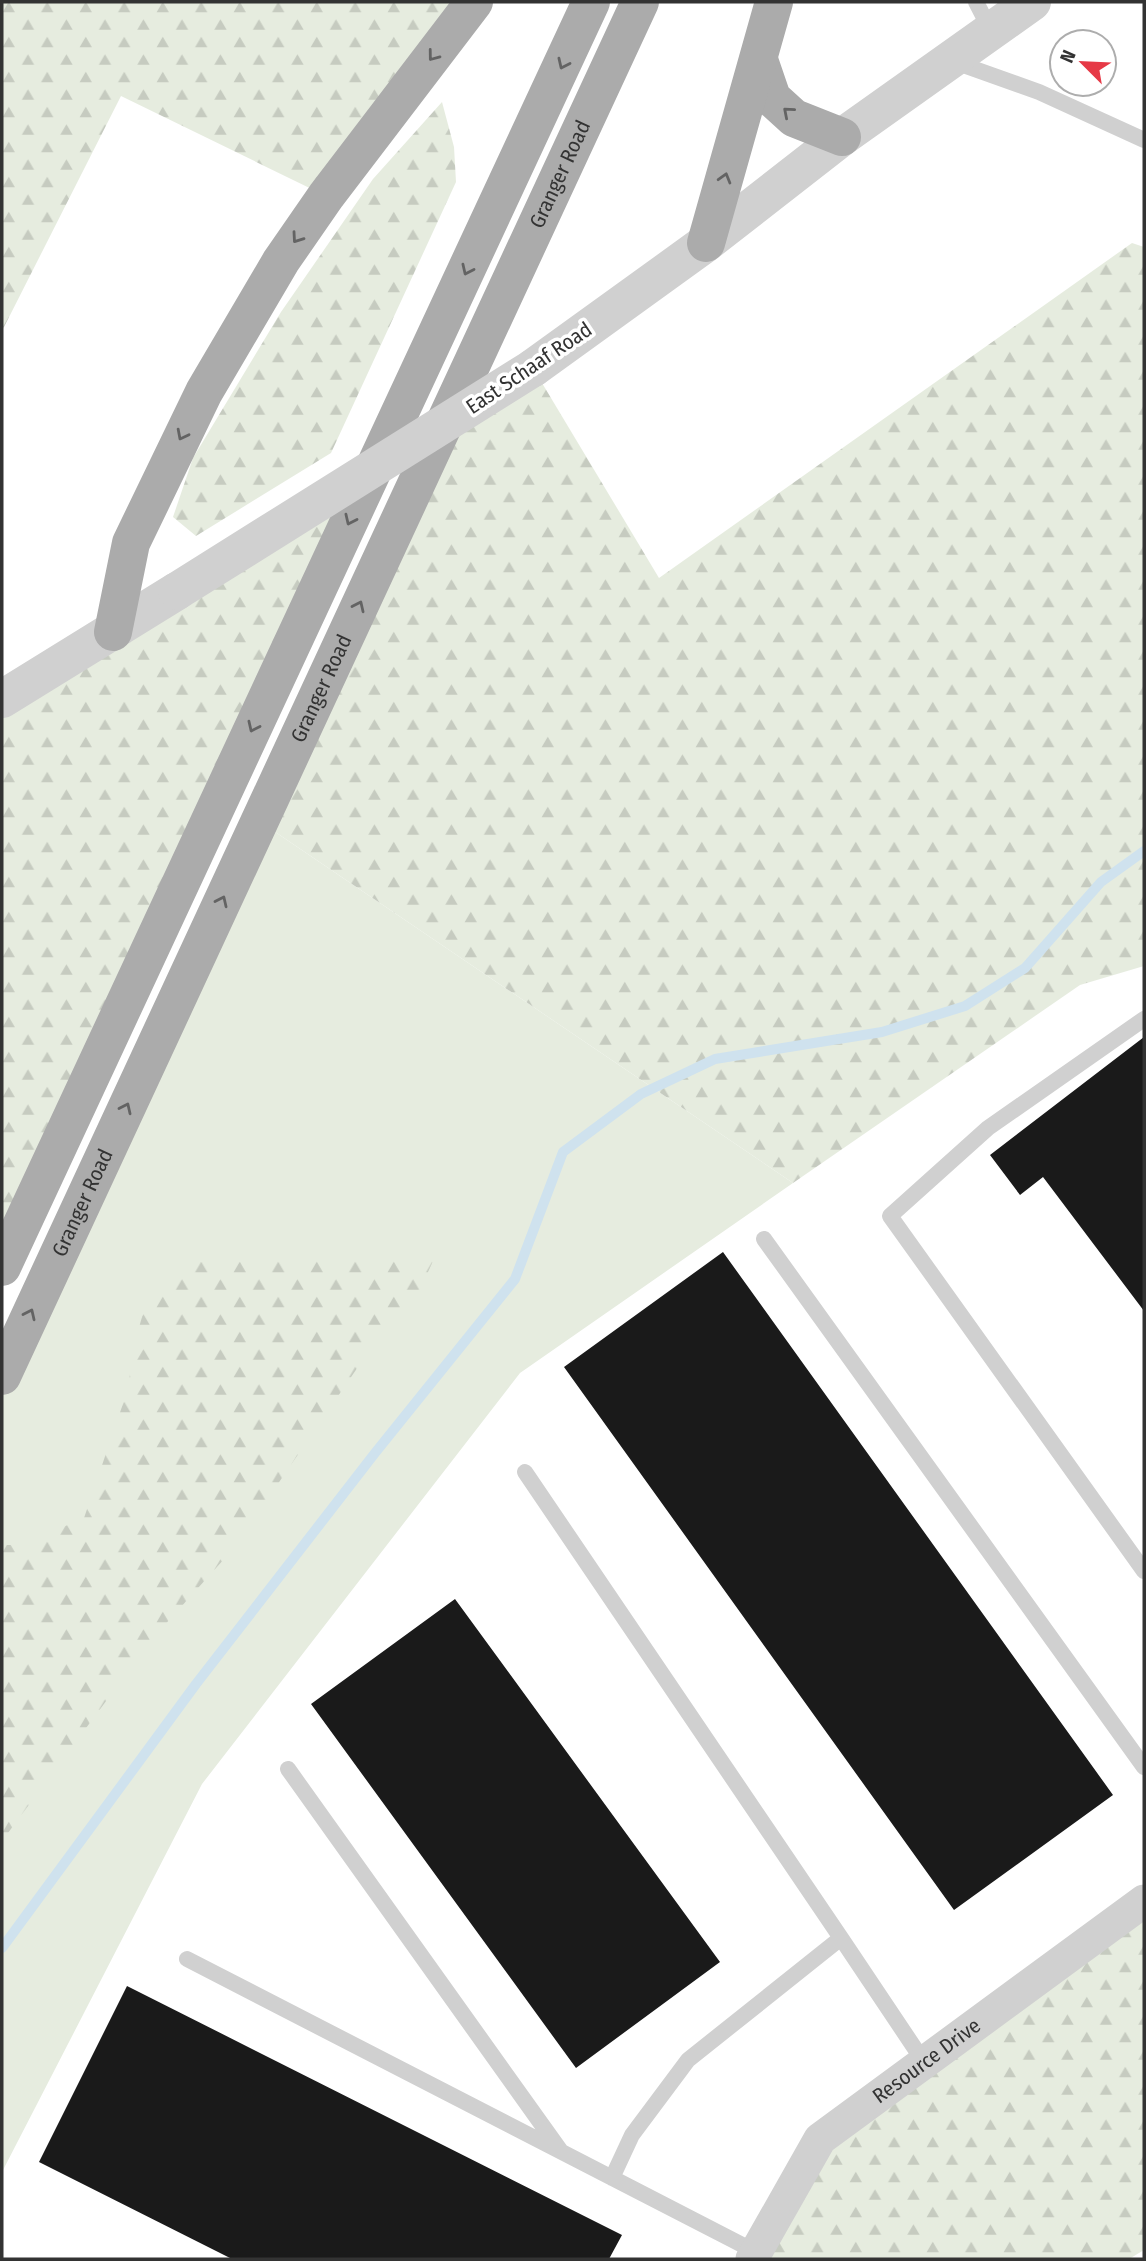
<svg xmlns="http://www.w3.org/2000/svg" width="1146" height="2261" viewBox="0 0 1146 2261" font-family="'Fira Sans Condensed',sans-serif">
	<defs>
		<pattern id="forest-firs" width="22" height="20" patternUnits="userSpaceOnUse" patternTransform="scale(1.75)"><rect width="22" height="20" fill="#e6ecdf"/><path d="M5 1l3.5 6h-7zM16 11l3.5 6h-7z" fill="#c6cbc0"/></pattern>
	</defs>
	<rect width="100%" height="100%" fill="#fff"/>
	<path fill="#e6ecdf" d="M259,821L793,1183L520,1373L202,1784L2,2172V1376Z"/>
	<path fill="url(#forest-firs)" d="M2,2H474L326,196L121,96L2,331Z
		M442,102L454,147L456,182L331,453L196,536L173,517L193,458L281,312L373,179Z
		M1132,243L1144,247V966L1080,985L793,1183L259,821L439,427L533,368L659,578Z
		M374,469L2,1267V699Z
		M434,1259L414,1302L373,1345L234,1548L153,1638L2,1841V1545H21L84,1518L128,1389L133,1349L147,1299L191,1262Z
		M1144,1901V2250L1129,2259H752L820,2139Z"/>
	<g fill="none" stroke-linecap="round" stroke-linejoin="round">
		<path stroke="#cfe2ee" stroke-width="10" d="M2,1948L196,1684L375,1453L515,1279L563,1152L641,1094L715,1059L882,1032L965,1006L1025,968L1101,882L1144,851"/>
	</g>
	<path fill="#1a1a1a" d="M1144,1037V1311L1043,1177L1020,1195L990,1155Z
		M723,1252L1113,1795L954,1910L564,1367Z
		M455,1599L720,1962L576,2068L311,1704Z
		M127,1986L622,2235L609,2259H232L39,2162Z"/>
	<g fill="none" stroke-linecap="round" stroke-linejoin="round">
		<path stroke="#d0d0d0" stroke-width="16" d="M976,2L991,31
			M952,61L1039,92L1144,140
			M1144,1019L988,1128L890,1216L1144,1571
			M764,1239L1144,1767
			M525,1472L841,1938
			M288,1769L560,2150
			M187,1959L756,2252
			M612,2178L632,2135L688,2060L841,1938L924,2062"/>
		<path stroke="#d0d0d0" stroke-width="33" id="s1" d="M752,2259L820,2139L1144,1901"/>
		<path stroke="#d0d0d0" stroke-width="38" d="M533,368L706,243L842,137L1032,2
			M2,699L177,591"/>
		<g stroke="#ababab" stroke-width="38">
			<path d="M759,60L772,98L794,118L842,137"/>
			<path d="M706,243L774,2"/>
			<path d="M113,632L131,543L204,392L281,261L326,196L474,2"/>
			<path d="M2,1267L591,2"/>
			<path id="s2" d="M2,1376L640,2"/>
		</g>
		<path stroke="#d0d0d0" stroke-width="38" d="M177,591L533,368"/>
	</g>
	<defs><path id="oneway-chevron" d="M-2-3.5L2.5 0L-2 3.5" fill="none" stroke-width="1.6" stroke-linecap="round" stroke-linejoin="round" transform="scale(1.75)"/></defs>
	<g stroke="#636363">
		<use href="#oneway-chevron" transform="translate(433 56) rotate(127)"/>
		<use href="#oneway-chevron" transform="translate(563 64) rotate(115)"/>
		<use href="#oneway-chevron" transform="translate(788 112) rotate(-139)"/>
		<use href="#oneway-chevron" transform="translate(725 178) rotate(-74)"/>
		<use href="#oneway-chevron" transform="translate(297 238) rotate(125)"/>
		<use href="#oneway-chevron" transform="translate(467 270) rotate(115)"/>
		<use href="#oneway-chevron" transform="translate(182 435) rotate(117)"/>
		<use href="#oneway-chevron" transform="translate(350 520) rotate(115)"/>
		<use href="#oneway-chevron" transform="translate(359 606) rotate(-65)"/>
		<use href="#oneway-chevron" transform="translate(253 727) rotate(115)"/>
		<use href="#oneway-chevron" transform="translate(222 901) rotate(-65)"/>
		<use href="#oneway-chevron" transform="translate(126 1108) rotate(-65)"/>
		<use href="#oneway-chevron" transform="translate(30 1314) rotate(-65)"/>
	</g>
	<g text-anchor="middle" stroke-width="7" stroke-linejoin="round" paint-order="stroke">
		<g font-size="21" fill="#333" stroke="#fff">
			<text dy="7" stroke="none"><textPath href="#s2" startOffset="1325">Granger Road</textPath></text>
			<text transform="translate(529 368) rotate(-34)" y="7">East Schaaf Road</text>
			<text dy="7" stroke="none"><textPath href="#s2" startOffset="758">Granger Road</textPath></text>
			<text dy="7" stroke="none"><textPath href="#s2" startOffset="191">Granger Road</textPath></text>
			<text dy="7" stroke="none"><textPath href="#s1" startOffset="270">Resource Drive</textPath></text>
		</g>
	</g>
	<rect width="1146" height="2261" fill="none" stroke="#333333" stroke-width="7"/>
	<g transform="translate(1083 63) rotate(294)"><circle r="33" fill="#ffffff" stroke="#adadad" stroke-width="2"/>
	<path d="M0-5L12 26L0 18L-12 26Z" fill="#e63946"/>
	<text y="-10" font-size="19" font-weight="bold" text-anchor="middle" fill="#333333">N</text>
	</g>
</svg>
